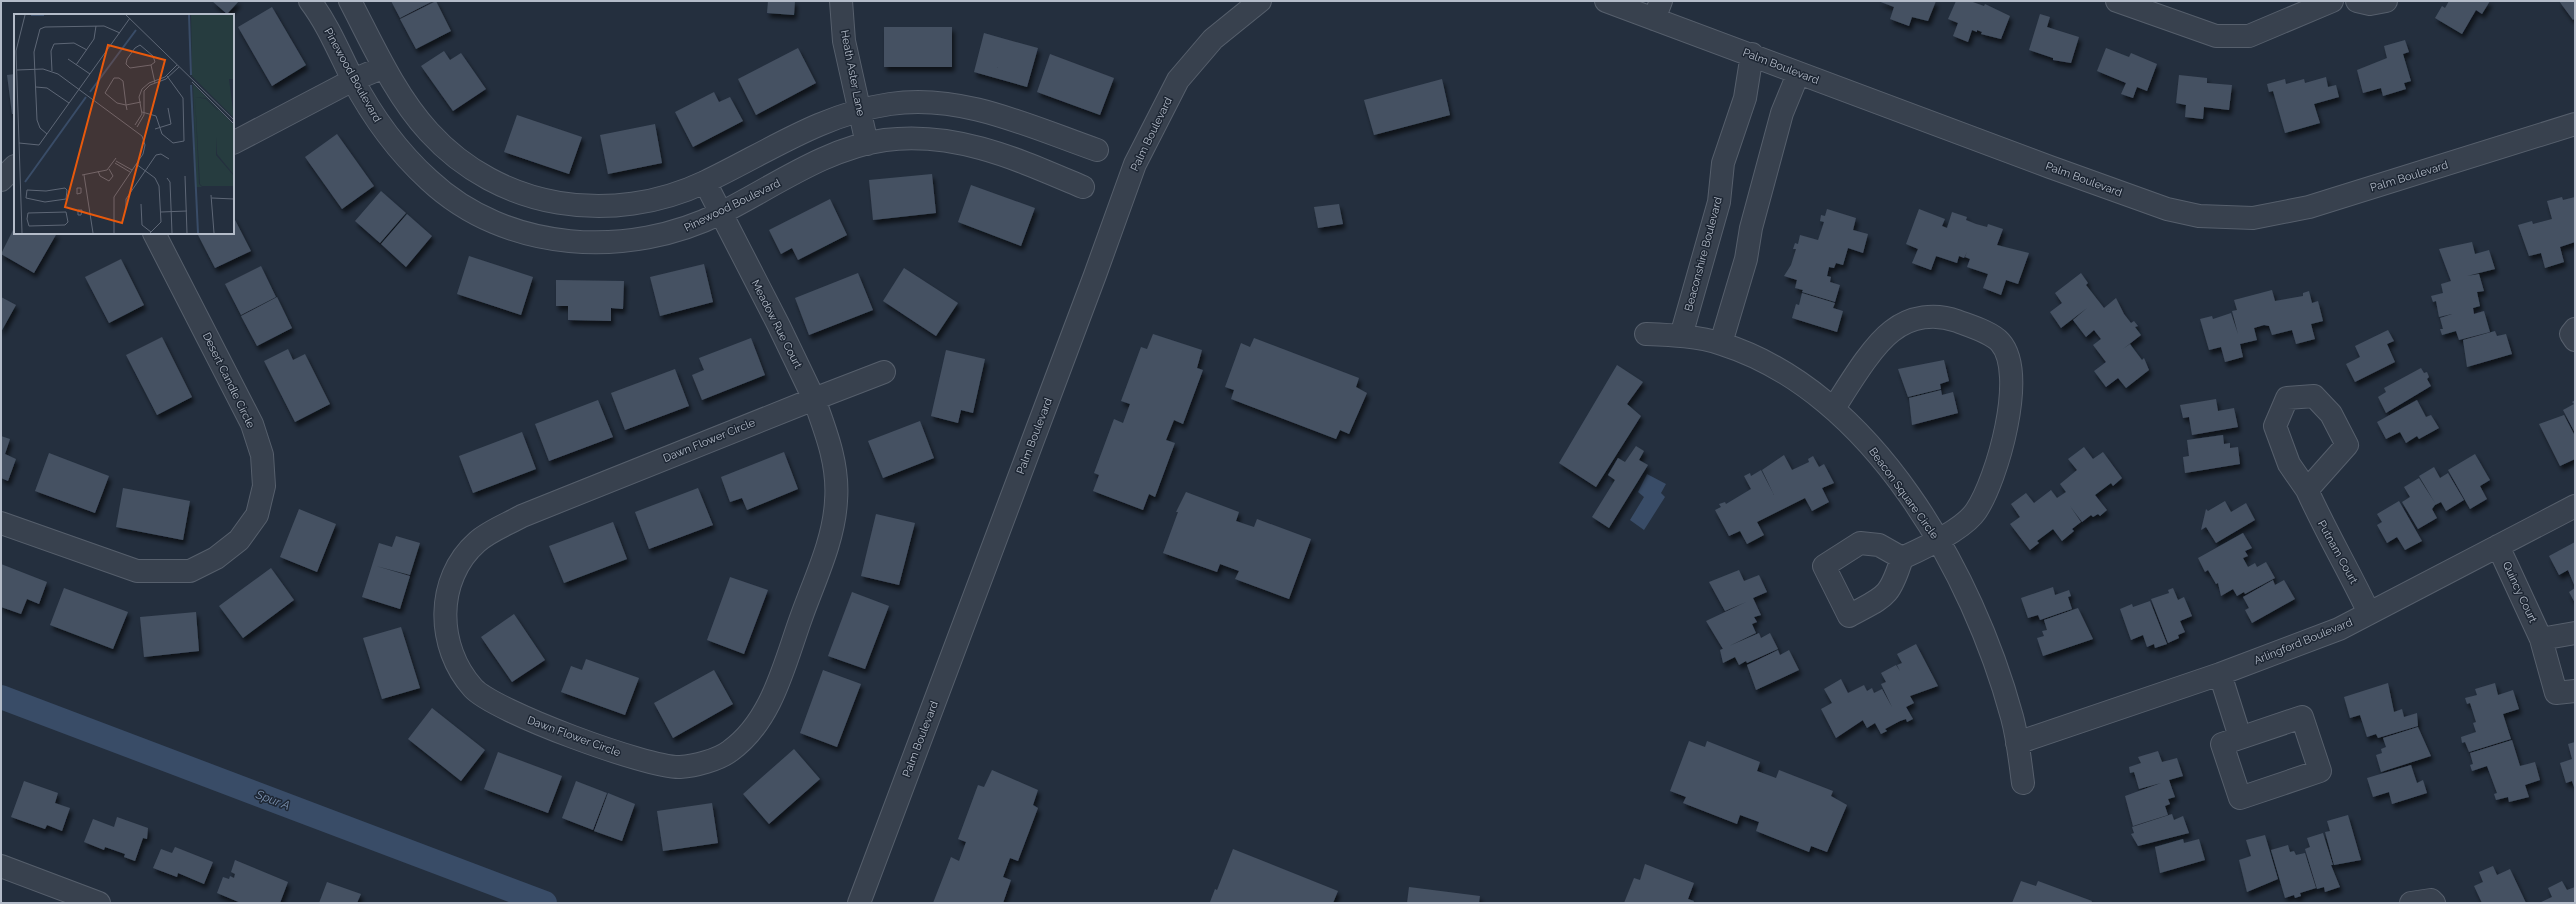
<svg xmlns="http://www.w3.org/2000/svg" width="2576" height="904" viewBox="0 0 2576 904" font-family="Raleway,sans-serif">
	<defs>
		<filter id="shadow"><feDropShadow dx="2.5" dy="4.5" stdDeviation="2" flood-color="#0009"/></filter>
	</defs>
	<rect width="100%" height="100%" fill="#242f3e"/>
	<path fill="#394c67" d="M1647,474L1666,484L1661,493L1665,497L1644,530L1630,520L1644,497L1638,492Z"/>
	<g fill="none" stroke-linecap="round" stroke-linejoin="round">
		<path stroke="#394c67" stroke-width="24" d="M1,697L545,903"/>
	</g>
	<path fill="#455162" filter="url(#shadow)" d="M212,1H239L227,14Z
		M391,1H433L400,18Z
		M436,1L451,31L416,49L400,19Z
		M768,1H795L794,15L767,13Z
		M1878,1H1936L1928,21L1912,17L1909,26L1890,19L1894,7Z
		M1956,1H1970L1984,6L1985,4L2010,16L2001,39L1981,34L1982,32L1977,30V32L1972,30L1968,42L1953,36L1958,23L1948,19Z
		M2449,1H2490L2482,14L2476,10L2462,34L2435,18L2442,6L2445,8Z
		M2559,1H2575V18L2573,20Z
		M272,7L306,65L272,86L238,27Z
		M2040,14L2050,17L2047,27L2079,37L2071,63L2053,60V58L2029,50Z
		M884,27H952V67H884Z
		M984,33L1005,39L997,68L1005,39L1038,48L1027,87L974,72Z
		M2405,40L2409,52L2403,54L2411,81L2404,83L2406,89L2383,96L2381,88L2363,93L2357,70L2387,58L2384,46Z
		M798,48L816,83L756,115L738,79Z
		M2106,48L2129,57L2131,53L2157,64L2147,91L2137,87L2133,98L2121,94L2126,83L2097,71Z
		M444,51L450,60L461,53L486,89L453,111L421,66Z
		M1050,54L1114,78L1100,115L1037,92Z
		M15,74V114H12L7,75Z
		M2179,75L2207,78V83L2232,85L2229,110L2204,107L2203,119L2185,117L2186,105L2176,103Z
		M2326,77L2328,87L2336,85L2339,97L2314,104L2320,123L2285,133L2273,91L2269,92L2267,84L2285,79L2286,84L2304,79L2305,83Z
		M1442,79L1450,115L1374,135L1364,100Z
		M714,92L719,102L730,97L743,121L693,147L675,112Z
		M517,115L582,137L569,174L504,152Z
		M655,124L662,163L608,174L600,135Z
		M337,134L374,186L342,209L305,157Z
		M932,174L936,213L873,220L869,180Z
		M971,185L1035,208L1021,246L958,222Z
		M381,191L406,213L380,243L355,221Z
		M2562,197L2563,200L2575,197V242L2560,247L2564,262L2545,268L2541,253L2529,256L2518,225L2532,221L2533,224L2552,219L2547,201Z
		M830,199L847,235L798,260L792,248L781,254L769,230Z
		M1339,204L1343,224L1318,228L1314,207Z
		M1827,209L1856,218L1853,230L1868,234L1863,253L1848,248L1843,265L1836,263L1834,268L1829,267L1827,276L1831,277L1830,282L1840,285L1835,302L1802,292L1803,290L1795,288L1797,280L1784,276L1791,265L1796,249H1793L1795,243L1798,244L1800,235L1818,240L1824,222L1820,221L1821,215L1825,216Z
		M1919,209L1945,219L1942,226L1947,228L1952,212L1967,217L1966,220L1976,224L1987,227L1988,224L2003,229L1997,245L2029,253L2018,284L2006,280L2001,295L1983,288L1988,274L1967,267L1970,259L1965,257L1967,252L1964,258L1959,256L1957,263L1936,256L1944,234L1931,270L1912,263L1918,249L1906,244Z
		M407,214L432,236L406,267L381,244Z
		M233,216L251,251L215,268L197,233H233Z
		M15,226V233H57L34,273L1,254Z
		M2472,242L2475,254L2489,250L2495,269L2467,276L2479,274L2484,291L2477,292L2480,306L2473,308L2474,314L2484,311L2490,332L2459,340L2456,331L2442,335L2440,329H2443L2440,318L2452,314L2439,317L2436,301L2433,302L2431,296L2443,293L2441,284L2451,281L2439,249Z
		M469,256L533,277L521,315L457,294Z
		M121,259L144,305L109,323L85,277Z
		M704,264L713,302L660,316L650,277Z
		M261,266L276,297L241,315L225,284Z
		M904,268L958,303L936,336L883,301Z
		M858,273L873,310L809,335L795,298Z
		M2081,273L2088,283L2086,285L2104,308L2116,298L2124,314L2131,323L2134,321L2138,326L2135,327L2141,335L2123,349L2130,344L2142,360L2144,358L2149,370L2126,388L2118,378L2106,387L2094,371L2106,362L2093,345L2101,339L2094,330L2086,337L2073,320L2087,308L2061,328L2050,312L2062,303L2055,293Z
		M556,280L624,281L623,309L611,308V321L568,320V306H556Z
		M2272,290L2275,301L2303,296V293L2309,291L2312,303L2318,301L2323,321L2311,324L2315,339L2296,344L2292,330L2272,335L2269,326L2264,325L2254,328L2257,340L2240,344L2243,357L2225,362L2221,347L2209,350L2200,319L2212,316L2213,319L2231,313L2238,334L2232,311L2237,310L2234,300Z
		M1802,293L1835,303L1833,308L1843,311L1837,332L1792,318L1796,304L1799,305Z
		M1,297L16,305L1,332Z
		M277,297L292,328L257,346L241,316Z
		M2388,330L2394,341L2387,344L2395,362L2355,382L2346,364L2360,357L2355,346Z
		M2495,331L2497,336L2506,334L2512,354L2467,367L2463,340Z
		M1153,334L1202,350L1197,368L1203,370L1183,424L1174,420L1166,440L1175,443L1155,497L1149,494L1143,510L1093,491L1099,475L1094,473L1114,419L1123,423L1130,404L1121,401L1141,347L1147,349Z
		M162,337L192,397L157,415L126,355Z
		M751,338L765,375L702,400L692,375L704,370L699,358Z
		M1254,338L1359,378L1356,387L1367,393L1349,434L1340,430L1336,439L1231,399L1234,390L1225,387L1241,343L1250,347Z
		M288,349L293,360L305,354L330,404L295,422L264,361Z
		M946,350L985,359L973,413L961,410L958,423L931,416Z
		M1944,360L1949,381L1940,384L1941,389L1908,397L1898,369Z
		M1617,365L1643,382L1627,404L1641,416L1596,487L1559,463Z
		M2421,368L2424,373L2427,372L2429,377L2427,379L2431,386L2386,413L2378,397L2386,392L2384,388Z
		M675,369L689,406L625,430L611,393Z
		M1941,390L1942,395L1953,392L1958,413L1912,425L1909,398Z
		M2216,399L2218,411L2234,408L2238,427L2192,435L2189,417L2183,418L2180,405Z
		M598,400L613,437L549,461L535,424Z
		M2417,400L2426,417L2431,415L2439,428L2419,439L2417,436L2406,443L2400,432L2386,439L2377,422Z
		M2575,400V433L2563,410L2574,404L2572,402Z
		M2564,415L2575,436V459L2560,466L2539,424Z
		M920,421L934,458L883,478L868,441Z
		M522,432L536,469L473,493L459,456Z
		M2223,435L2224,444L2230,443V448L2238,447L2240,464L2185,473L2183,457L2189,456L2187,440Z
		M1,436L10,439L5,454L16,459L8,481L1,478Z
		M1636,446L1644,451L1639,460L1648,465L1609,528L1592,517L1615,480L1608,475L1618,458L1625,462Z
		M2084,447L2093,459L2103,452L2122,478L2113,486L2111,483L2095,495L2107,510L2100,516L2098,514L2093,517L2091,515L2082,522L2070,506L2081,522L2072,529L2074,531L2062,541L2053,529L2037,541L2039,543L2030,550L2010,524L2020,517L2011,504L2026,493L2034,503L2051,490L2057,498L2066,492L2060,484L2077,470L2068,459Z
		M784,452L798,489L747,510L742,498L730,502L721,477Z
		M49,453L109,476L95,513L35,491Z
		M2475,454L2490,480L2480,486L2487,499L2470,509L2448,470Z
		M1784,455L1792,470L1809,462L1808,459L1813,456L1819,467L1824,464L1834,483L1822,488L1829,502L1812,511L1805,498L1757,522L1764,535L1747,544L1740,531L1729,536L1715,510L1721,507L1719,504L1725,502L1726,504L1751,489L1744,476L1750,473L1751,476L1761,470L1774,495L1762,470Z
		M2434,467L2440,478L2448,473L2464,500L2446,511L2441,502L2435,505L2432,509L2437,518L2418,529L2402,502L2410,497L2404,487L2419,478L2435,503L2419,476Z
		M123,488L190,501L183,540L116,527Z
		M698,488L713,525L649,549L635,512Z
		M1186,492L1239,512L1236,521L1254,527L1257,519L1311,539L1289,599L1235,579L1239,571L1220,564L1217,572L1163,553L1178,512H1176Z
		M2225,501L2231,512L2246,503L2255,520L2216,543L2206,527L2201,530L2206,509L2208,511Z
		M2399,501L2422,541L2405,550L2397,537L2387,543L2377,525L2382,522L2377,514Z
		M299,509L336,524L317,572L280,557Z
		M876,514L915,523L899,585L861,576Z
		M613,522L627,559L564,583L549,546Z
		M2243,533L2252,548L2245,551L2248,556L2243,558L2248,567L2255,563L2257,567L2266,562L2275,578L2245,594L2244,592L2237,596L2233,589L2221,596L2218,583L2216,584L2208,570L2205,572L2198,558Z
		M396,536L420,543L410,575L376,566L410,576L400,609L362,597L379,543L392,547Z
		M2575,542V587L2568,570L2559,575L2549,556Z
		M1,564L47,582L39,604L27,599L21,614L1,607Z
		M271,568L294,600L243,638L219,606Z
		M1739,570L1744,581L1759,575L1767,592L1753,598L1761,615L1754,617L1757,622L1752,624L1756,633L1723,649L1706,621L1746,602L1725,611L1709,582Z
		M730,577L768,590L744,654L707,640Z
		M2273,580L2275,585L2284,580L2295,599L2252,623L2245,610L2249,608L2243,597Z
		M2053,587L2055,595L2069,590L2071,596L2068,597L2072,609L2040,620L2038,615L2028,618L2021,598Z
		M64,588L128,612L113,649L50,625Z
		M2173,588L2178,600L2184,597L2192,616L2180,621L2185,632L2178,635L2179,638L2168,643L2151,599L2169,593L2168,590Z
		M2575,588V603L2569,592Z
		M852,592L889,606L865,669L828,656Z
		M2150,601L2167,644L2155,648L2154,644L2147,647L2143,635L2131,640L2120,609L2132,604L2133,607Z
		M2078,608L2093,639L2043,656L2037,638L2044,636L2042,631L2047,630L2044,620Z
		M196,612L199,651L144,657L140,617Z
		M514,614L545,660L512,682L481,637Z
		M401,627L420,688L382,699L363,638Z
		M1759,633L1761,638L1770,633L1778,649L1747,663L1746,661L1739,665L1735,657L1723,663L1720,650Z
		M1916,644L1938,686L1910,696L1914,703L1906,707L1913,719L1907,722L1906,719L1900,721L1885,729L1887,731L1881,734L1875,723L1867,728L1860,715L1863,720L1836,738L1821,709L1832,703L1824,689L1841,679L1848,693L1864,685L1867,691L1872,688L1874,693L1882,689L1892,707L1881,684L1886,682L1881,673L1896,665L1900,671L1897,665L1902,663L1897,654Z
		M1778,650L1780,655L1789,650L1799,670L1756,690L1747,665Z
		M586,659L639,678L625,715L561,692L571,666L582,670Z
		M714,670L733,704L703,721L690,698L703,721L673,738L654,703Z
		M823,670L861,684L837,747L800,733Z
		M2388,683L2394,712L2402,709L2404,717L2417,713L2418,726L2378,738L2376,734L2367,737L2360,715L2350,718L2344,697Z
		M2495,683L2498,695L2513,690L2519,709L2503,714L2511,739L2469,752L2465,742L2462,743L2461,737L2476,732L2473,723L2476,722L2470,703L2467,704L2465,698L2477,695L2475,689Z
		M432,708L485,750L461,781L408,739Z
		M2418,727L2431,756L2381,772L2376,755L2382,753L2381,749L2386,747L2383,738Z
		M2512,740L2520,766L2535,762L2540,780L2525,785L2529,797L2509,802L2508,797L2496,800L2494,794L2497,793L2487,766L2472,771L2470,765L2473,764L2470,753Z
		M1689,741L1705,747L1707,741L1760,762L1757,771L1776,778L1779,770L1833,791L1831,796L1847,805L1827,852L1811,846L1809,852L1756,831L1759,822L1740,815L1737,824L1683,803L1686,797L1670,791Z
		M2575,742V790L2572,781L2566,783L2560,763L2572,759L2568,744Z
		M794,749L820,779L769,824L743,794Z
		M2158,751L2162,762L2177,758L2183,776L2169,780L2175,797L2168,799L2170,804L2165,806L2168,815L2133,826L2125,796L2161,783L2139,789L2134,772L2130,773L2129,767L2141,763L2138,757Z
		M498,752L562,776L548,813L484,789Z
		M2411,765L2417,783L2423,780L2427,793L2392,804L2389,792L2373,797L2367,778Z
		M992,770L1038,790L1033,805L1038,808L1018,861L1010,858L1003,877L1011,880L1003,903H933L951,857L959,861L966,842L958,839L978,785L984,787Z
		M24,781L58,793L55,803L70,808L62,831L47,825L45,829L11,817Z
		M576,781L607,793L593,830L562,818Z
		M608,793L635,804L622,841L594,831Z
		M712,803L718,843L663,851L657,811Z
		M2172,814L2174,820L2183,816L2189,833L2138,846L2131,834L2134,833L2132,827Z
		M2348,815L2361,860L2334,865L2325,832L2330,831L2327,821Z
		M117,817L148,828L147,839L143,838L135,861L124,857L125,854L105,847L104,850L84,842L93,819L114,827Z
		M2323,833L2333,865H2331L2340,887L2325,892L2324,887L2317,889L2305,849L2310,847L2307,838Z
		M2265,835L2278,879L2247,892L2239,860L2251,856L2246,840Z
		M2183,839L2184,843L2199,839L2205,860L2160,873L2155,847Z
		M2288,845L2290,852L2294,851L2296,855L2305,853L2316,888L2300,893L2301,896L2295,898L2294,895L2285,898L2271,850Z
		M175,847L213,862L204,884L178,873L177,877L153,868L161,849L172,853Z
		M1233,849L1338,891L1333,903H1212L1210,902L1215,889L1217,890Z
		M235,860L288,882L280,903H241L217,893L223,877L229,879L230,876L234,878L235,874L231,872Z
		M1645,864L1694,883L1688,899L1694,901L1693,903H1624L1634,878L1640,880Z
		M2493,866L2497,875L2510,869L2526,903H2482L2474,886L2483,882L2479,872Z
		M2021,881L2036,886L2038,881L2092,901L2091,903H2012Z
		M2562,881L2567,890L2575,887V903H2539L2552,897L2548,888Z
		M327,882L361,894L357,903H319Z
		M1409,887L1480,896L1479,903H1407Z"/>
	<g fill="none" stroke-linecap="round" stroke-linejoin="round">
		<defs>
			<path id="street" d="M310,1C328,25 339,52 352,78C372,116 397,151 429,180C507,253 629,259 721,213C773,187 826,148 885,140C957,131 1019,160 1083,187
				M350,1C373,45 395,95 429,132C500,210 612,226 705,182C766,153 822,114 890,104C961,93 1031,127 1097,150
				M841,1L844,41L867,144
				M1606,1L2050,167L2167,209L2199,216L2253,218L2309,207L2575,124
				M2117,1L2216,36H2249L2332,1
				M2357,1L2370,4L2386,1
				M1654,19L1661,1
				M233,143L353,80L384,67
				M1,180L15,166
				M705,182L778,324L814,399L884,372
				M2575,329L2571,334L2575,340
				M1646,334C1671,335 1698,336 1722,344C1873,392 1973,573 2012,717C2018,739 2020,761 2023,783
				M1681,336L1719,202L1723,163L1745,98L1752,54
				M1721,343L1746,259L1751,228L1782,113L1798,74
				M2314,396L2331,414L2347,445L2307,490L2289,464L2275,426L2287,398Z
				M814,399C826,432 839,465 836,501C834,541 814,581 801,618C784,665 772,721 730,751C718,760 695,766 680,767C648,768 495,712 473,688C436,647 435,579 477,542C489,531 508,524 522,516Z
				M1834,408C1849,385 1871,347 1892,331C1911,316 1935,313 1957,321C1970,326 1991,332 2000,342C2028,373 1997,480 1976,511C1964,529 1922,549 1902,558
				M2307,490C2326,532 2349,571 2369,613
				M1,523L137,571H190L216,558L239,540L257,515L264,486L262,455L252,424L154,233
				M1860,543L1879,545L1902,558C1889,599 1885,596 1849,616L1824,566Z
				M2498,546L2541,639
				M2575,633L2541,639L2556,693L2575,691
				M2220,674L2240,737
				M2302,717L2320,771L2240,798L2222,744Z
				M2017,743L2220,674L2339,629L2575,506
				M1,866L99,903
				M859,903L1095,275L1135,164L1178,80L1213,39L1260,1
				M2411,903L2431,900L2434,903"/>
		</defs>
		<use href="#street" stroke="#565f6c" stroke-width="24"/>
		<use href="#street" stroke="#38414e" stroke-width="22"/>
	</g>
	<g text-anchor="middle" stroke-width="3" stroke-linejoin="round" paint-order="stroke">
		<g font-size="11" fill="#b4bcc9" stroke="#1d2633">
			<text transform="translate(1781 66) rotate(21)" y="4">Palm Boulevard</text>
			<text transform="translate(853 73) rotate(79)" y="4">Heath Aster Lane</text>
			<text transform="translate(353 75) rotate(61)" y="4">Pinewood Boulevard</text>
			<text transform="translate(1151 134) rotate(-64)" y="4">Palm Boulevard</text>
			<text transform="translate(2409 176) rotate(-17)" y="4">Palm Boulevard</text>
			<text transform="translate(2084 179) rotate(20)" y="4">Palm Boulevard</text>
			<text transform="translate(732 205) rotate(-26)" y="4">Pinewood Boulevard</text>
			<text transform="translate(1703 254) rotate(-75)" y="4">Beaconshire Boulevard</text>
			<text transform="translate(777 324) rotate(63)" y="4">Meadow Rue Court</text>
			<text transform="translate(229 380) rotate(64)" y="4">Desert Candle Circle</text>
			<text transform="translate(1034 436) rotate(-69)" y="4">Palm Boulevard</text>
			<text transform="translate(709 440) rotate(-22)" y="4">Dawn Flower Circle</text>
			<text transform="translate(1904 493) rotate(54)" y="4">Beacon Square Circle</text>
			<text transform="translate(2338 552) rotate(61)" y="4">Putnam Court</text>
			<text transform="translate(2520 592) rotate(65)" y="4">Quincy Court</text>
			<text transform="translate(2303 641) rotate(-22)" y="4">Arlingford Boulevard</text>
			<text transform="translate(574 736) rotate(20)" y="4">Dawn Flower Circle</text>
			<text transform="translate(920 739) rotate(-69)" y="4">Palm Boulevard</text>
		</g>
		<g font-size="12" font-style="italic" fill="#7c92b1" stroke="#1d2633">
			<text transform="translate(273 800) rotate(21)" y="4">Spur A</text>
		</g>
	</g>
	<g transform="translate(14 14)">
		<rect width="220" height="220" fill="#242f3e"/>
		<path d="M177,1H220V65H215L220,104L178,62ZM179,70L220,111V161L203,140V123L191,111L204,96L192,84L181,83L185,170L188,173H199H182ZM181,83L192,85L204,97L191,111L203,123L202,141L220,162V172H188L186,170Z" fill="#263c3f"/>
		<path fill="none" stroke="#394c67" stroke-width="2" d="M17,1H30M175,1L177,61M177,71L184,219M76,78L122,16M11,168L72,83"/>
		<path fill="none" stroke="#5e6776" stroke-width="1" d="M112,1L220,106M126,31L139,42L141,48L137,51L116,54L112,50L113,45L121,34ZM54,45L76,60M62,51L80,25L82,12M137,51L141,69M3,56L29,55L44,60L128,122L131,131L129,140L100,183V219M38,57L37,37L40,30L60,29L73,36M100,64H105L109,67L112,91L103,89L91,79ZM178,68L220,110M22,73L33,74L55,89M113,96L112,91L127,88M128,98L142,102L148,120L159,129L170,127L169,84L153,62M121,111L128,100L125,83L128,75L135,69L151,63L163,51M123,113L130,101V77L136,71L152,65L165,53M141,115L157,110L154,94M33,120L26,114L23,106L20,38L26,15L31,13L90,12L106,19M5,129L25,131L116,4M102,147L118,156M101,149L116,158M122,150L141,164L145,172L147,208L136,219M84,157L86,162L95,167L99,162L95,155M68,161L93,156L102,144M70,161L79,219M171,162L173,219M153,164L156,168L158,219M51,174L53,176L52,185L31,188L12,184L13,176L32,177ZM63,174H67V179L63,180ZM197,181L200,219M198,184L220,185M127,190L128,211L137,218M112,194V185L142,141L147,140L155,145M64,196H68L67,201H64ZM147,198L173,197M14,199L52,198L54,208L51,211L15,212L13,205ZM8,219L2,37L11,1"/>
		<path fill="#e8590c" fill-opacity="0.15" stroke="#e8590c" stroke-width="2" d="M94,31L151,46L108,209L51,193Z"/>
		<rect width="220" height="220" fill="none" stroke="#b4bcc9" stroke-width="2"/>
	</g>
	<rect width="2576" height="904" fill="none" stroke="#b4bcc9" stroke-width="4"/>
</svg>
